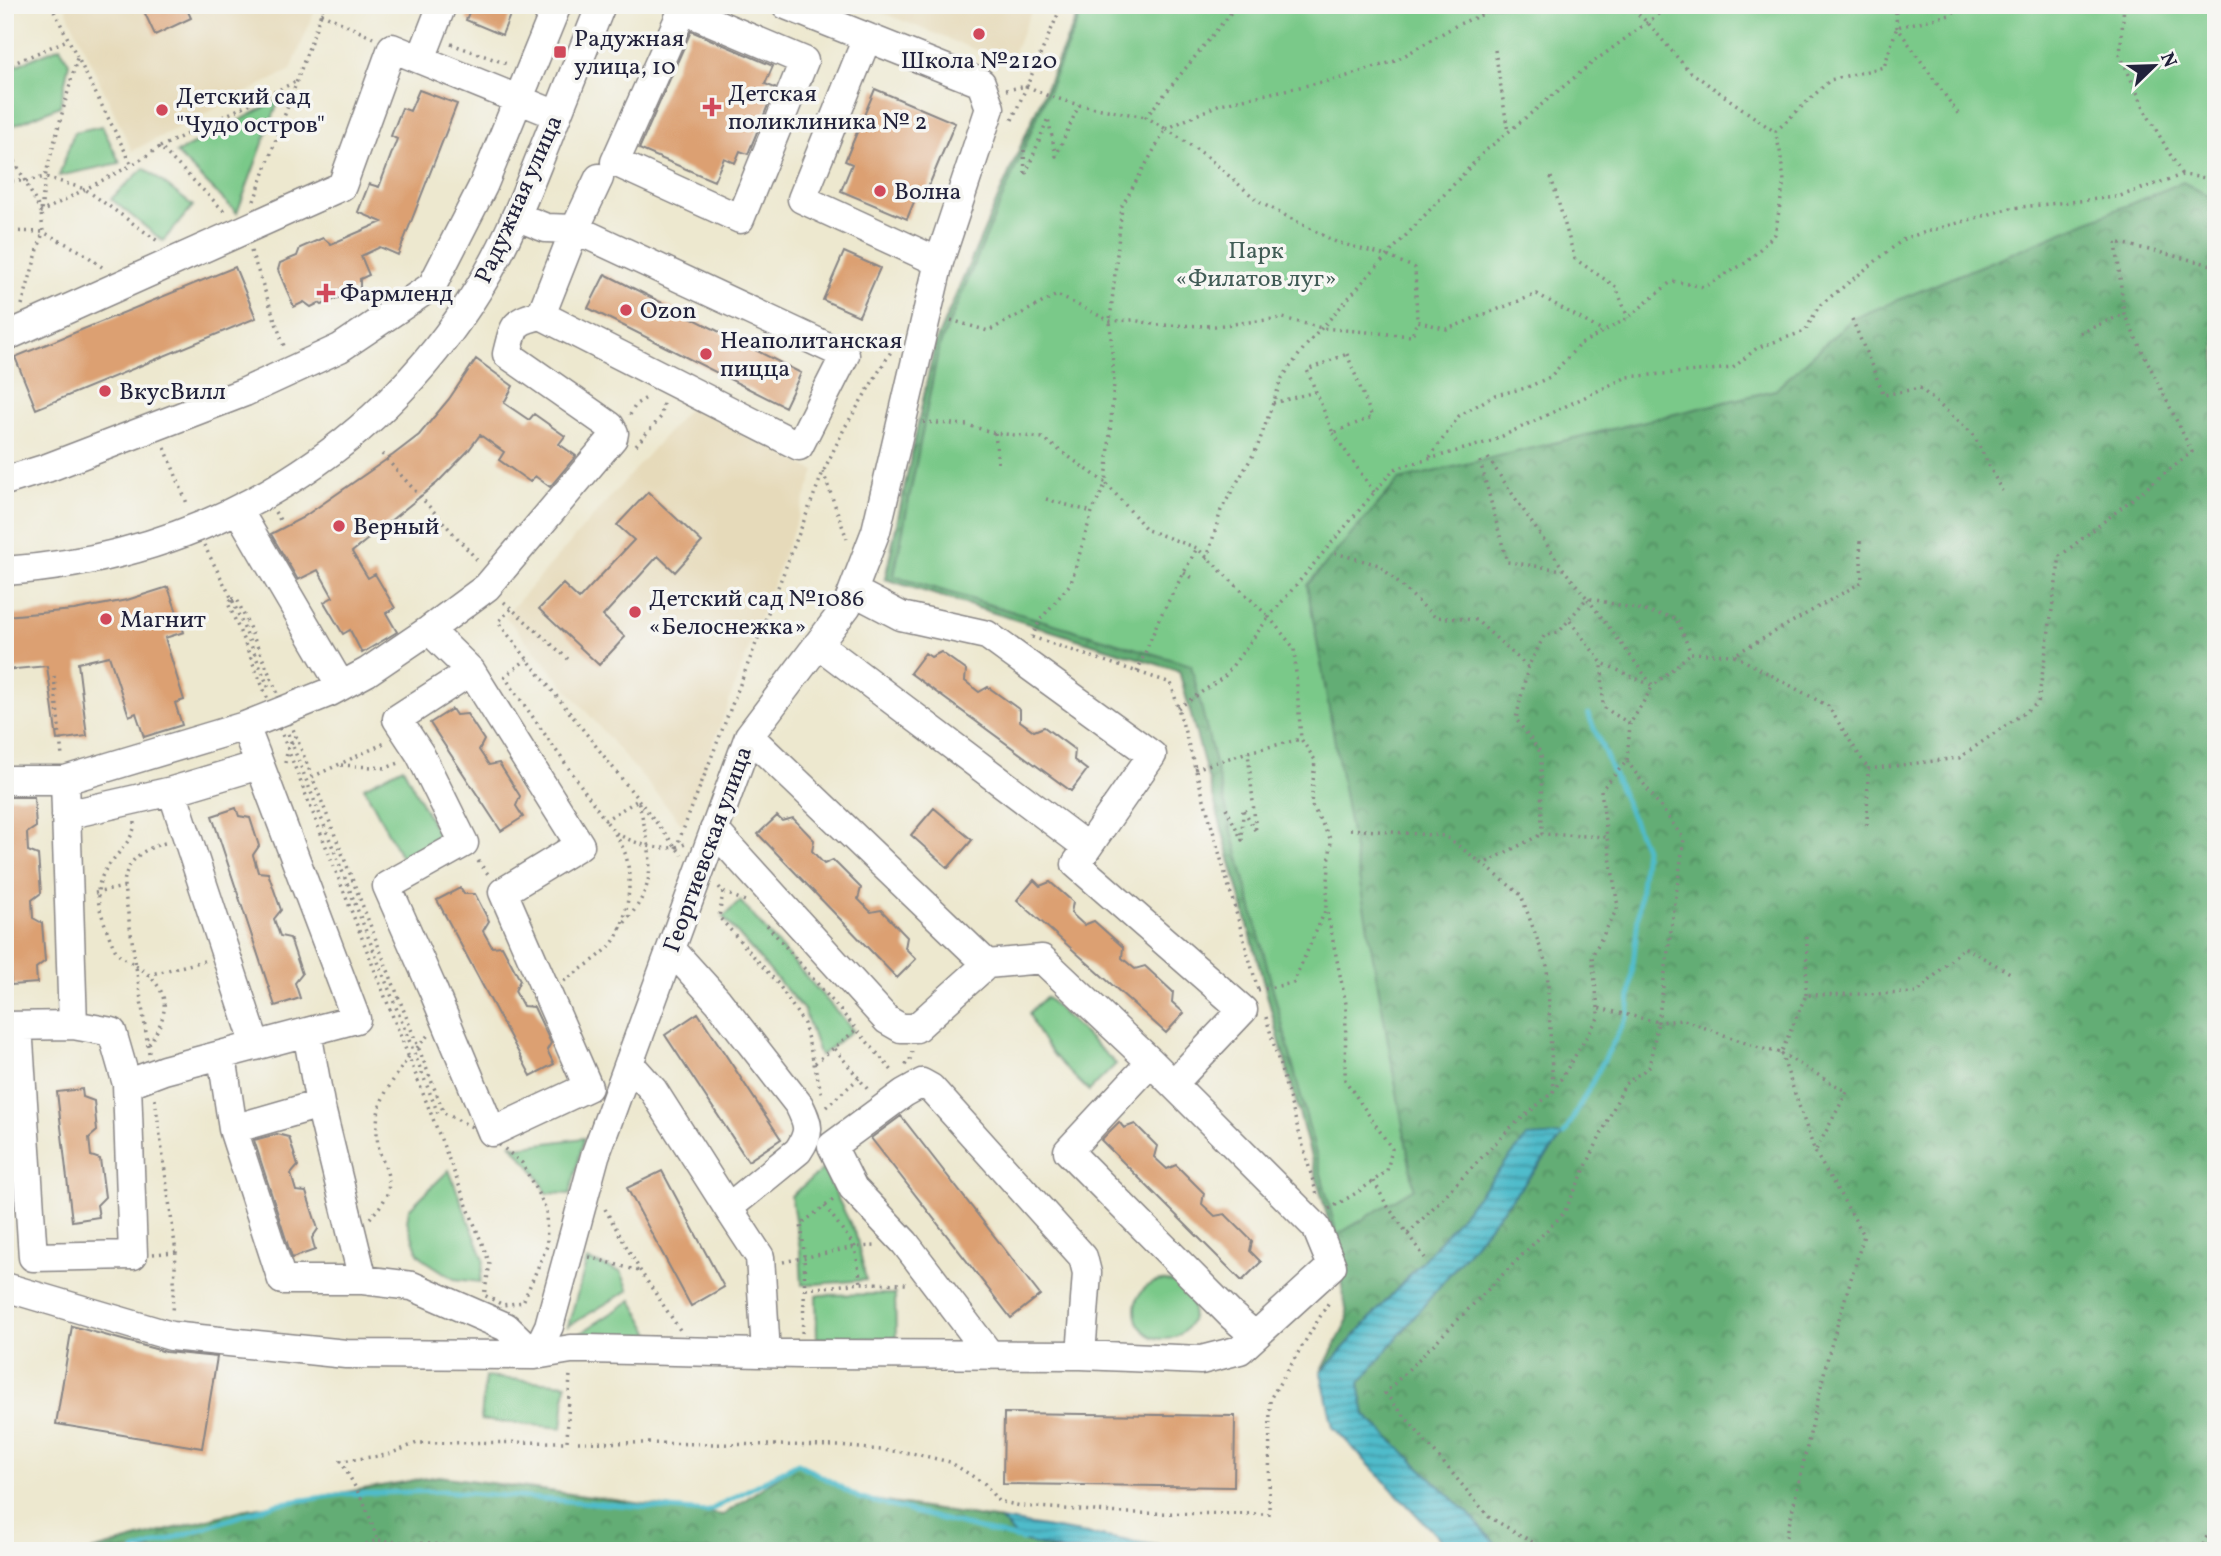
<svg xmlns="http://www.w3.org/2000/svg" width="2221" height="1556" viewBox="0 0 2221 1556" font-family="Vollkorn,serif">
	<defs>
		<pattern id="forest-crowns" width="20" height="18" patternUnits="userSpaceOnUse" patternTransform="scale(1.75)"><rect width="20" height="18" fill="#63ad75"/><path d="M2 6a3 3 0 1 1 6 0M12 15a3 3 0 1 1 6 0" fill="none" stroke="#518c61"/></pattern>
		<pattern id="water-rules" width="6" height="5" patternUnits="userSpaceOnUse" patternTransform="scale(1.75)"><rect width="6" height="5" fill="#50bccb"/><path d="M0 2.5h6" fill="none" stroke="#4298a6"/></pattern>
	</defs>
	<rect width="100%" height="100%" fill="#f6f6f2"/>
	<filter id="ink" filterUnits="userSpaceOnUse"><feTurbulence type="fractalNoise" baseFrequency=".0143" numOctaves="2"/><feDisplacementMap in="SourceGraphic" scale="14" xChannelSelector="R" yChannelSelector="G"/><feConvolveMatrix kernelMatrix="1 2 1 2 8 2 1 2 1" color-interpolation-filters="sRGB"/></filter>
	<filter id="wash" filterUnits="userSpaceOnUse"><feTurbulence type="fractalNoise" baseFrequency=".00686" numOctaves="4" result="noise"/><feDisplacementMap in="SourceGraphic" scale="28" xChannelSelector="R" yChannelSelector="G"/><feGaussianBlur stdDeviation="1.57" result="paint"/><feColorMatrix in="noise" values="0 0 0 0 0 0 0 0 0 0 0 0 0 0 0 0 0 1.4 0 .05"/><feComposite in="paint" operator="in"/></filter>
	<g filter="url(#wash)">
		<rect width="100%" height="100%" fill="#ede8cf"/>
		<path fill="#e6daba" d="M64,5H317L291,70L132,151Z
			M863,5H1034L1009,63Z
			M691,406L815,471L683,825L505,616Z"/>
		<path fill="url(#forest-crowns)" stroke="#426858" stroke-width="2" d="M1082,5H2216V1551H1502L1469,1514L1365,1415L1359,1384L1563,1136L1425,1258L1321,1373L1348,1319L1333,1238L1179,671L885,579L935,343Z
			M798,1463L859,1498L1001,1520L1019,1540L1063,1551H91L242,1510L439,1476L723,1515Z"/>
		<path fill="#7ac989" stroke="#4e7662" stroke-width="2" d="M1085,5H2216V200L2183,182L1852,319L1775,390L1399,480L1307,585L1414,1188L1337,1235L1226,808L1191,665L894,576L939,347Z
			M60,47L69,63L60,106L5,129V70Z
			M279,100L237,213L176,153Z
			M102,126L120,163L59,176L74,132Z
			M144,168L193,206L163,241L111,199Z
			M403,767L442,843L404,863L364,787Z
			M740,901L853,1030L820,1056L804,1010L723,917Z
			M1046,997L1116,1064L1089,1091C1065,1068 1040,1045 1029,1013Z
			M584,1138L570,1194L547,1193L535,1172L510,1143L517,1147Z
			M823,1169L856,1235L866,1280L802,1285L800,1249L791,1196Z
			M449,1170L484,1260L480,1282L454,1279L426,1261L418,1253L407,1221L409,1209Z
			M587,1260L621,1272L629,1290L568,1326Z
			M1135 1310a29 29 0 1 1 58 0a29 29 0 1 1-58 0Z
			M895,1294L896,1338H817L816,1295Z
			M632,1300L652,1336H576Z
			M485,1377L566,1384L562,1428L481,1420Z"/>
		<path fill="url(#water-rules)" stroke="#396f83" stroke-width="2" d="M1564,1135L1359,1384L1365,1415L1469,1514L1502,1551H1451L1333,1427L1321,1373L1425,1258L1527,1137Z
			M1001,1520L1179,1549L1185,1551H1063L1019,1540Z"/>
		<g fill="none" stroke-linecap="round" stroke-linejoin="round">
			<path stroke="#50bccb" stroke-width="5" d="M1564,1135L1628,1015L1645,848L1588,714
				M135,1551L276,1504L345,1494L443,1491L707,1512L798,1463L859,1498L1023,1540"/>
		</g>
		<g id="blocks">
			<path fill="#dca072" d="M141,5H185L191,18L155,35Z
				M472,5H514L502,35L466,20Z
				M691,31L773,66L765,84L775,88L748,154L740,151L735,163L724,158L714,181L639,149Z
				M875,89L955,123L925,195L918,192L907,219L841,191L852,164L845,161Z
				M419,90L457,104L398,255L380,247L361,256L369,275L360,279V288L322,305L319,303L311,307L304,302L294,307L278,270L280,263L297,256L300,248L323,238L331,244L382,222L358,212L369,184L379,187L397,139L391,136L402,108L410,111Z
				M844,252L880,268L859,316L823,300Z
				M235,267L256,318L36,409L15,357Z
				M605,274L801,373L785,407L588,308Z
				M476,359L513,386L504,403L529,420L534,414L565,436L559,444L576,456L550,487L535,476L530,482L499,460L504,452L480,435L468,451L437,483L352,552L368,578L375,574L395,608L386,613L397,632L362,653L350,630L343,634L324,602L333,597L318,570L298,580L271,534L302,518L393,455L419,435L449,399Z
				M648,492L702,542L675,572L658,556L603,616L625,637L599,665L539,609L563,584L579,599L634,540L617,525Z
				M168,587L184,632L165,638L184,700L175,703L182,725L144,737L136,713L129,716L109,656L78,663L87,736L57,740L47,666L5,670V616L74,610L127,600Z
				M941,652L966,670L965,681L979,692L988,687L1020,710V721L1034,731L1044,727L1075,750L1074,760L1087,770L1071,791L910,673L925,653L931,657Z
				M452,709L456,715L467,714L484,740L479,750L489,765L499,763L520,796L516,806L523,817L501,831L430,723Z
				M5,797H34L36,827L27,833L28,851L38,855L41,893L32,900L33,918L42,923L45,961L36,968L37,983L11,985L5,899Z
				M236,808L239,816L250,818L259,846L253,855L258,872L268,873L281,910L274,919L280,936L290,938L302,974L295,983L300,998L275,1006L212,816Z
				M934,808L972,840L948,868L911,835Z
				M777,816L782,821L793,818L814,840L812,851L824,864L833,860L861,888L858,899L871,912L881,910L907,937L905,948L916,959L897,978L758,834Z
				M1034,880L1040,886L1050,882L1073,902L1071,913L1084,925L1094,921L1123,947L1122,958L1135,969L1145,966L1173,992L1172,1002L1184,1013L1166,1033L1017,900Z
				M460,888L464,894H475L489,921L483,931L492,947L502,946L520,980L515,991L523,1006L534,1007L551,1043L547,1050L554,1064L531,1076L437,900Z
				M698,1013L781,1139L748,1161L665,1035Z
				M82,1089L83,1097L94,1101L97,1131L89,1138L91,1156L100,1159L105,1197L97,1205L99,1217L72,1221L57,1092Z
				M901,1116L1040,1295L1011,1318L871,1138Z
				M1119,1122L1124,1128L1135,1124L1157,1146L1154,1157L1167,1169L1176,1165L1204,1193L1202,1204L1215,1216L1225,1214L1252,1241L1250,1251L1261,1262L1242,1281L1101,1140Z
				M277,1134L289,1137L298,1166L291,1174L296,1191L306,1192L318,1229L312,1238L315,1250L292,1258L254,1140Z
				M662,1171L724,1287L691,1306L627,1188Z
				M72,1326L166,1352L217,1357L202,1448L56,1424Z
				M1004,1413L1235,1416L1234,1487L1003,1484Z"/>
		</g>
	</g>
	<g filter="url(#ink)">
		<use href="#blocks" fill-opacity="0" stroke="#888585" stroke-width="2"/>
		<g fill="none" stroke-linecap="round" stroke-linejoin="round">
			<defs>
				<path id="minor" d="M684,10L804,61L740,219L615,162L685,5
					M867,38L802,199L939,262
					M421,59L442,5
					M516,216L546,228L575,229L845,355L799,446L541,315L575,229L599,178
					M5,337L342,186L392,48L557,115
					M5,481L47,468L245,392L340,348L432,286L483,186L557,5
					M238,510L341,686
					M5,571C209,557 386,450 488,273C511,233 527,190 544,148C563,100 582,53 601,5
					M853,591L901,616L987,635L1152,755L1076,864L1243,1010L1173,1084
					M429,630L471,671L580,845L503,892L588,1087L492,1132L433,990L387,886L464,843L420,754L397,719L471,671
					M818,644L1087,847
					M5,780H65L245,726L330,692L367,672L429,630L487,587L613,438L614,433L610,426L507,354C514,326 513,321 541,315
					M65,780L73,1025
					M66,815L172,791
					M714,830L887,1020L901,1028H916L987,964
					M671,949L718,1001L799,1105C809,1125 811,1132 798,1151L728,1208L760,1257L766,1353
					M5,1026L73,1025L112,1032L127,1084L164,1070L356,1019L245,726
					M18,1026L33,1257L133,1255L127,1084
					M256,1046L172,791L259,765
					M222,1056L233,1129L282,1280H363L320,1104L307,1032
					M1151,1062L1068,1151L1232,1316L1254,1335
					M629,1063L653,1090L728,1208
					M233,1129L320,1104
					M363,1280L412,1286L506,1327L535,1355L571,1349H588L801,1354L1081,1355L1201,1360L1240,1350L1332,1266L1316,1227L1151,1062L1042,959L987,964L749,736
					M5,1287L171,1336L346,1354L535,1355L549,1326L595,1156L749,736L847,606L876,531L939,262L990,108L981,83L786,5
					M990,1355L905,1243L853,1188L832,1146L904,1093L922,1083L931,1088L1083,1257L1087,1273L1081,1355"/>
			</defs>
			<use href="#minor" stroke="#888585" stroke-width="31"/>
			<path stroke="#888585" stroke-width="3.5" stroke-dasharray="2 5" stroke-linecap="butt" d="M51,5L132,165L160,147L226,213
				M1628,5L1648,23L1688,70L1775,132L1830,80L1884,67L1897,27L1950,15L1963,5
				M1895,5L1897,27L1959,115
				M2124,5L2120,55L2147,114L2182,175
				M321,13L373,38
				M451,44L510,65
				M1495,50L1508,132
				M5,67L67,40
				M1006,90L1027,86L1046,95L1079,105L1146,117
				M1012,120L1062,5
				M1166,129L1205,155L1259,202L1336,242L1387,256L1415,268L1417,321L1447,329L1537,294L1604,332
				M1166,129L1220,104L1341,78L1395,61L1457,25L1505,5
				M5,142L41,212L132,165
				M160,147L295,82
				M1024,150L1025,176L1048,118L1056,156L1079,105
				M1551,177L1575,259L1616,287L1628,318
				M5,181H25L45,177L85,189L159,242
				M254,201L324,5
				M5,231L43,232L82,252L102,267
				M251,251L285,349
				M22,305L43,232L41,212L45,177L77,58
				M1852,319L1884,395L1920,388L1973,434L2002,491
				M951,320L988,331L1057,295L1110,321L1133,320L1158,325L1215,326L1283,318L1322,328L1412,336L1417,321
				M2080,333L2124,314
				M1347,354L1372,417L1333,433L1307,370Z
				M1273,403L1315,392
				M630,415L636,404L648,397
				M923,422L967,425L995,433L1042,438L1106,483L1092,512L1071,583L1040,620L1032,637
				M995,433L998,464
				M1333,433L1374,492
				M636,445L661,417L663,403
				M165,448L188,506
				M382,454L479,562
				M1430,457L1459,416L1495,395L1526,388L1550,377L1579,345L1628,318L1672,281L1704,287L1747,262L1775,234L1784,181L1780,151L1775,132
				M1488,458L1564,570L1587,598L1676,618L1691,653L1734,655
				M1480,461L1507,562L1564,570
				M823,472L847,539
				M1046,499L1092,512
				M275,512L282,523
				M1860,541L1862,582L1734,655L1828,706L1868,769
				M204,545L232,599L270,691
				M1335,553L1379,565L1435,617L1476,620L1528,667L1544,636L1559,632L1587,598L1653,686L1691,653
				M1207,559L1221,510L1257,448L1282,378L1304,348L1368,276L1484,152L1592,63L1671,5
				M1184,573L1193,578
				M232,599H237L296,736L444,1113L486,1134L522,1163L546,1209L547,1246L523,1302L503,1305L484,1295L490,1264L274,714L228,603Z
				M504,602L568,659
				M511,609L498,622L682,855
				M1570,621L1602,663L1603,707L1630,724L1653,686L1602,663
				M1032,637L1171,683L1259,993
				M1528,667L1516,719L1541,753L1542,834L1607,837L1601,790L1627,761L1630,724
				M1137,672L1159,619L1197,548
				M54,676L62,757
				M504,676L605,820L638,800C645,829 657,864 644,893C639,906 628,918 619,930
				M504,677L527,659
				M1178,708L1224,677L1269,617L1197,548L1147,530L1106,483L1114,383L1110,321L1122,206L1166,129L1146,117L1237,5
				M288,734L439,1116
				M1627,761L1684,839L1658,1022L1684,1020L1759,1048L1781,1053L1806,995L1917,993L1964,947L2012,974
				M285,763L288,748L296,736
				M341,765L386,768L399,763
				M1195,769L1248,752L1301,739
				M312,777L385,743
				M1226,808L1242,840L1243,808L1256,832L1248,752
				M135,822C133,853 88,865 100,909C103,919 112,947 118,954C123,959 131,962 137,966C171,990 171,1011 149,1044
				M1867,825L1868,769L1959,758L2038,703L2060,556L2192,452L2124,314L2116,242L2216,266
				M1350,829L1445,836L1483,864L1542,834
				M616,833C635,844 664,854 685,844
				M676,848L823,472L845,427L895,345
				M478,861L488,874
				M719,887L723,892L745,901
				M723,892L719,917L779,985L804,1024L822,1095
				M95,893L124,887
				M767,925L894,1073
				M148,975L204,961
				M564,981C579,970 596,960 609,947C628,927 634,878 625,853C620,840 613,830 605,820
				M1258,990L1293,983L1326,909
				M1806,995L1807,934
				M1598,1008L1592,956L1618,907L1607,837
				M1266,1017L1317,1195
				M417,1048L428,1035
				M835,1049L869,1091
				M149,1053L124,887C124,862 142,849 165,843
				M1781,1053L1815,1152L1864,1235L1828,1356L1783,1551
				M1781,1053L1847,1092L1815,1152
				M815,1063L857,1029
				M905,1065L910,1060L912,1051
				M155,1099L176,1252L172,1313
				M826,1107L859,1078
				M1374,1181L1386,1204L1425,1258
				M825,1206L855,1247L861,1283
				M605,1209L641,1272L680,1330
				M1329,1209L1358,1192L1387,1171L1392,1149L1345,1080L1346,1004L1326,907L1331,840L1311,804L1315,760L1301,739L1294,648L1269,617L1394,469L1492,441L1627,377L1733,368L1757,348L1805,331L1819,306L1905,238L2011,208L2117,197L2182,175L2216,179
				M370,1218C377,1210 386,1201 388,1190C391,1176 384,1166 380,1153C376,1140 376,1122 379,1109C384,1090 399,1073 409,1056
				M1408,1234L1509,1129L1553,1092L1547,966L1521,895L1483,864
				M153,1254L176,1252
				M589,1257L639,1271
				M783,1262L855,1247L875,1246
				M806,1289L861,1283L908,1284
				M802,1333C805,1296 806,1261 801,1224L833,1200
				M1287,1371L1329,1302
				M578,1442L839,1446L912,1453L950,1462L985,1484L998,1501L1021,1506L1123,1513L1269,1514L1270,1399L1284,1376
				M346,1551L378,1540L482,1548L486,1551
				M382,1551L365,1505L341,1461L387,1455L417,1443L567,1442L570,1372
				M1542,1551L1541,1547L1489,1517L1385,1393L1564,1213L1625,1084L1649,1067L1658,1022L1598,1008V1018L1553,1092
				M2200,1551L2212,1526L2216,1525"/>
			<use href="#minor" stroke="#fff" stroke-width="28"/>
		</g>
	</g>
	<g fill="#d1495b" stroke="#f6f6f2" stroke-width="2.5">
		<circle cx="979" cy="34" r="7"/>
		<rect x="553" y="45" width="14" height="14" rx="3.5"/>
		<path d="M708.5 96.5h7v7h7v7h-7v7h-7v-7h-7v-7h7z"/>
		<circle cx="162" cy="110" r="7"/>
		<circle cx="880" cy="191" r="7"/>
		<path d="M322.5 282.5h7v7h7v7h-7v7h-7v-7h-7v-7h7z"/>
		<circle cx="626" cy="310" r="7"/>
		<circle cx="706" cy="354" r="7"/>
		<circle cx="105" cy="391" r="7"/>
		<circle cx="339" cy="526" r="7"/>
		<circle cx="635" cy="612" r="7"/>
		<circle cx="106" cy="619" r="7"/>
	</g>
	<g text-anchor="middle" stroke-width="7" stroke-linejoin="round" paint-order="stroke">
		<g font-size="24" fill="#22223b" stroke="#f6f6f2" text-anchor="start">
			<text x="574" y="46">Радужная<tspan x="574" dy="28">улица, 10</tspan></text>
			<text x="979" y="68" text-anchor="middle">Школа №2120</text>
			<text x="728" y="101">Детская<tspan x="728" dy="28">поликлиника № 2</tspan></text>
			<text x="176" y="104">Детский сад<tspan x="176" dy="28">"Чудо остров"</tspan></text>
			<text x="894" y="199">Волна</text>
			<text x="340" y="301">Фармленд</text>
			<text x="640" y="318">Ozon</text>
			<text x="720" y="348">Неаполитанская<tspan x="720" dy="28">пицца</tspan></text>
			<text x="119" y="399">ВкусВилл</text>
			<text x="353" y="534">Верный</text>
			<text x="649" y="606">Детский сад №1086<tspan x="649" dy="28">«Белоснежка»</tspan></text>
			<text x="120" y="627">Магнит</text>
		</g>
		<g font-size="24" fill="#22223b" stroke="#f6f6f2">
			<text transform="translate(518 199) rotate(-66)" y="8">Радужная улица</text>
			<text transform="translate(707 849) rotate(-70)" y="8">Георгиевская улица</text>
		</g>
		<g font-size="24" fill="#415c56" stroke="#f6f6f2">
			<text x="1256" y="258">Парк<tspan x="1256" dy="28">«Филатов луг»</tspan></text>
		</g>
	</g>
	<rect width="2221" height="1556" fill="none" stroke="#f6f6f2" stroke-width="28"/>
	<g transform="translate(2154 66) rotate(67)" stroke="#f6f6f2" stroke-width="5" paint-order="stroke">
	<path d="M0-5L12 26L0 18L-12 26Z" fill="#22223b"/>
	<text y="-10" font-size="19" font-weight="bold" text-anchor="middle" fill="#22223b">N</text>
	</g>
</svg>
